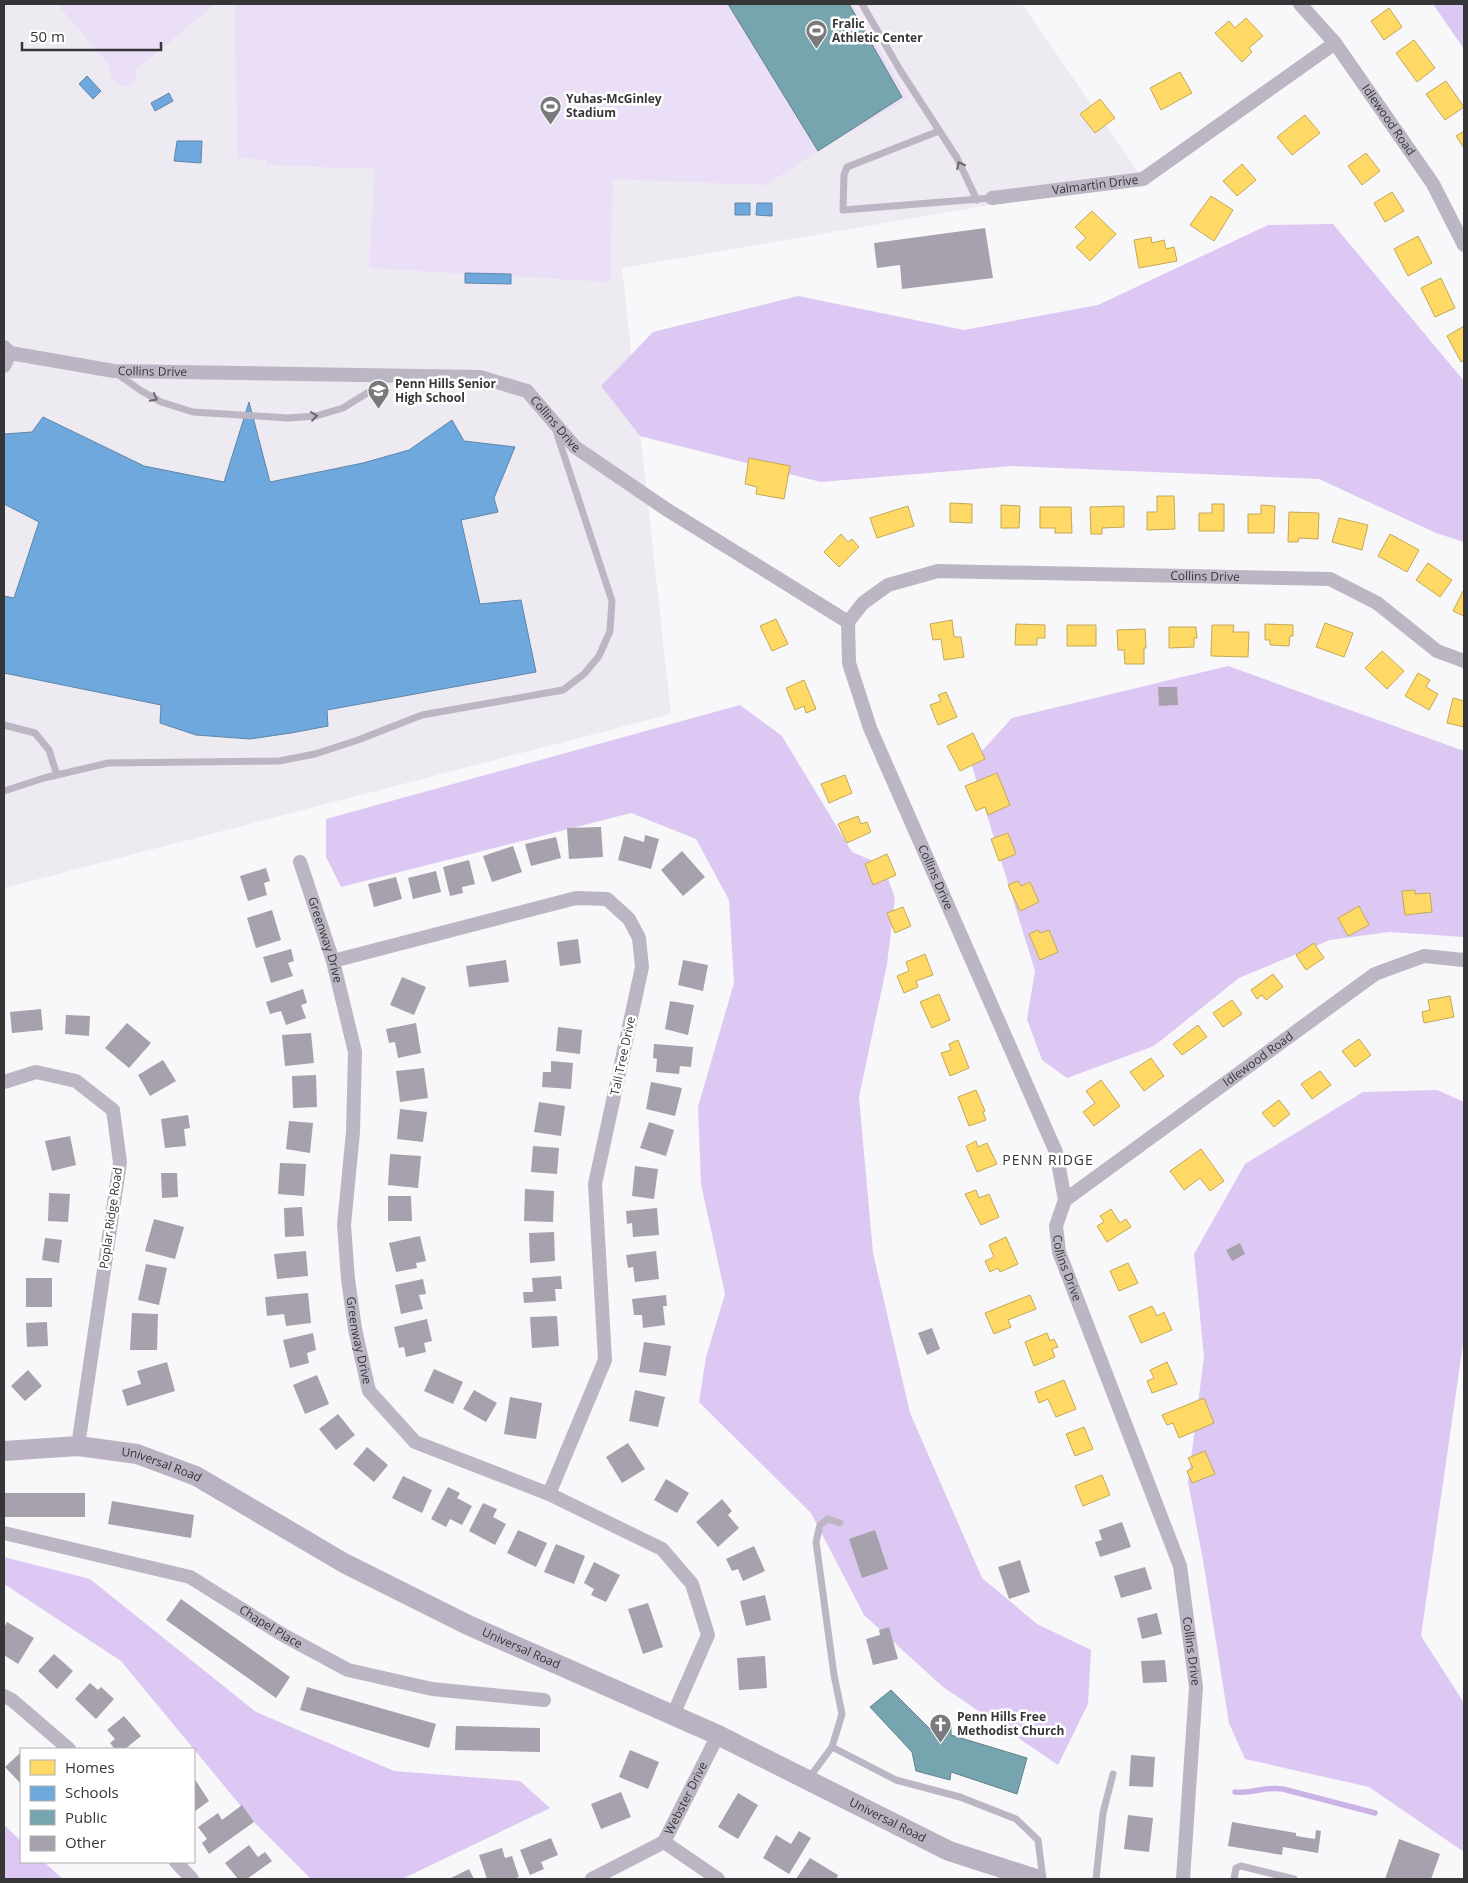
<svg xmlns="http://www.w3.org/2000/svg" width="1468" height="1883" viewBox="0 0 1468 1883" font-family="'Open Sans',sans-serif">
	<rect width="100%" height="100%" fill="#f8f7f9"/>
	<path fill="#edeaf1" d="M4,4H1022L1143,179L622,268L671,714L4,888Z"/>
	<path fill="#eadff7" d="M57,4H215L136,70V80L130,85L122,87C112,81 110,77 109,65Z
		M234,4H852L908,98L818,151L766,185L613,179L610,282L369,268L375,169L266,165V160L238,158Z"/>
	<path fill="#dcc8f2" d="M1433,4H1464V49Z
		M1333,224L1464,381V542L1436,533L1319,479L1013,466L821,482L640,436L601,386L653,332L798,296L964,330L1098,305L1268,225Z
		M1228,666L1464,751V937L1389,932L1330,940L1239,978L1154,1046L1067,1078L1042,1060L1027,1019L1035,971L971,763L1012,718Z
		M740,705L782,736L852,852L883,865L895,898L887,964L859,1097L873,1253L910,1413L982,1578L1037,1624L1091,1650L1088,1704L1058,1765L943,1687L864,1615L811,1513L699,1402L706,1357L725,1294L701,1184L698,1107L734,983L729,900L696,839L631,813L341,887L326,857V819Z
		M1437,1090L1464,1102V1337L1421,1636L1464,1703V1852L1369,1787L1245,1759L1229,1723L1203,1560L1188,1482L1204,1357L1194,1254L1245,1164L1363,1092Z
		M4,1557L90,1579L256,1712L394,1771L520,1781L550,1808L402,1879H311L254,1822L121,1661L4,1584Z
		M4,1825L21,1841V1862H44L63,1879H4Z"/>
	<path fill="#ffd966" stroke="#c3a858" d="M1389,8L1402,27L1384,40L1371,21Z
		M1246,18L1263,36L1249,48L1252,52L1242,62L1215,33L1229,21L1235,28Z
		M1414,40L1435,68L1417,82L1396,53Z
		M1180,72L1192,93L1161,110L1150,88Z
		M1446,81L1464,107L1445,120L1426,94Z
		M1100,99L1115,118L1095,133L1080,114Z
		M1305,115L1320,133L1292,155L1277,137Z
		M1464,131V148L1456,136Z
		M1366,153L1380,171L1362,185L1348,166Z
		M1242,164L1256,180L1237,196L1223,181Z
		M1392,192L1404,211L1385,222L1374,203Z
		M1211,196L1233,210L1214,241L1190,225Z
		M1092,211L1116,234L1090,261L1076,247L1086,238L1075,227Z
		M1418,236L1432,263L1408,276L1394,249Z
		M1151,237L1152,243L1164,240L1166,249L1174,247L1177,261L1139,268L1134,240Z
		M1441,278L1455,308L1435,317L1421,288Z
		M1464,326V360L1461,362L1447,336Z
		M749,458L790,466L784,499L756,494L757,487L745,484Z
		M1157,496H1174L1175,529L1147,530V512H1157Z
		M950,503L972,504V523L950,522Z
		M1212,504H1224V531H1199V513H1212Z
		M1001,505L1020,506L1019,528H1001Z
		M1261,505L1275,506L1274,533H1248V514H1261Z
		M908,506L914,526L877,538L870,518Z
		M1124,506V527L1102,528V534H1091L1090,507Z
		M1040,507H1071L1072,533H1055V528H1040Z
		M1289,512L1319,513L1318,539L1299,538L1298,542H1288Z
		M1339,518L1368,525L1362,550L1332,542Z
		M841,534L848,542L852,539L859,547L839,567L824,552Z
		M1390,534L1419,550L1407,572L1378,556Z
		M1428,563L1452,580L1440,597L1416,580Z
		M1464,589V616L1453,611Z
		M776,619L788,644L772,651L760,626Z
		M952,620L954,637H961L964,657L944,660L941,639L933,640L930,624Z
		M1325,623L1353,633L1344,657L1316,647Z
		M1016,624L1045,625V638H1037V645H1015Z
		M1265,624L1293,625V636H1290L1289,646L1270,645V640H1265Z
		M1067,625H1096V646H1067Z
		M1212,625H1234L1233,632H1249L1248,657L1211,656Z
		M1169,627H1196L1197,638H1194V647L1169,648Z
		M1145,629L1146,648H1144V664H1125L1124,650H1118L1117,630Z
		M1382,651L1404,671L1387,689L1365,668Z
		M1418,673L1430,680L1426,687L1438,694L1429,710L1405,696Z
		M804,680L816,709L806,713L804,706L795,710L786,688Z
		M946,692L957,717L938,725L930,705L941,701L938,695Z
		M1453,698L1464,701V727L1447,723Z
		M973,733L985,759L960,771L947,746Z
		M997,773L1010,805L988,815L985,807L976,811L965,786Z
		M845,775L852,793L829,803L821,784Z
		M858,816L861,824L867,822L871,832L847,843L838,824Z
		M1008,833L1016,854L999,861L991,839Z
		M887,854L896,875L873,885L865,864Z
		M1018,881L1021,886L1030,882L1039,902L1020,911L1008,885Z
		M1415,890V894L1430,893L1432,912L1405,915L1402,891Z
		M1359,906L1369,925L1348,936L1338,918Z
		M903,907L911,926L895,933L887,913Z
		M1038,930L1040,933L1049,930L1058,952L1040,960L1029,934Z
		M1314,943L1324,958L1306,970L1296,955Z
		M925,954L933,975L916,981L918,987L904,993L897,976L909,971L906,962Z
		M1273,974L1283,987L1266,1000L1262,995L1257,999L1251,990Z
		M939,994L950,1020L932,1028L920,1002Z
		M1450,996L1454,1017L1424,1023L1422,1012L1430,1010L1428,1000Z
		M1232,1000L1242,1014L1223,1027L1213,1013Z
		M1198,1025L1207,1037L1182,1055L1173,1044Z
		M1359,1039L1371,1055L1355,1067L1342,1051Z
		M958,1040L969,1068L950,1076L941,1053L951,1050L949,1044Z
		M1151,1058L1164,1076L1144,1091L1130,1072Z
		M1320,1071L1331,1085L1312,1099L1301,1084Z
		M1101,1080L1120,1106L1094,1126L1083,1112L1095,1103L1086,1091Z
		M976,1090L985,1111L983,1112L986,1120L969,1126L958,1097Z
		M1279,1100L1290,1114L1274,1127L1262,1113Z
		M976,1141L978,1147L987,1143L997,1164L977,1172L966,1146Z
		M1201,1149L1224,1181L1210,1191L1200,1178L1184,1190L1170,1171Z
		M976,1190L979,1198L989,1194L999,1217L981,1225L965,1194Z
		M1111,1209L1120,1223L1126,1219L1131,1227L1107,1242L1097,1226L1104,1222L1100,1216Z
		M1006,1237L1018,1264L1000,1272L998,1268L990,1272L985,1261L994,1257L989,1245Z
		M1128,1263L1138,1283L1119,1291L1110,1271Z
		M1030,1295L1036,1309L1008,1320L1011,1327L994,1334L985,1313Z
		M1152,1306L1157,1316L1164,1312L1172,1330L1141,1343L1129,1316Z
		M1047,1333L1050,1341L1054,1339L1058,1347L1052,1349L1055,1357L1034,1366L1025,1342Z
		M1167,1362L1177,1384L1152,1393L1147,1381L1154,1378L1150,1370Z
		M1064,1380L1076,1409L1056,1417L1048,1399L1039,1403L1035,1392Z
		M1204,1398L1214,1423L1179,1438L1173,1423L1167,1425L1162,1415Z
		M1084,1427L1093,1449L1075,1456L1066,1434Z
		M1205,1451L1215,1474L1192,1483L1187,1471L1193,1468L1188,1458Z
		M1102,1475L1110,1495L1083,1506L1075,1486Z"/>
	<path fill="#6fa8dc" stroke="#5e86aa" d="M87,76L101,91L93,99L79,84Z
		M169,93L173,101L155,111L151,103Z
		M177,141H202L201,163L174,161Z
		M735,203H750V215H735Z
		M757,203H772V216L756,215Z
		M465,273L511,274V284L465,283Z
		M249,402L270,482L363,463L409,450L452,420L464,441L515,447L494,498L498,512L461,520L480,604L521,600L536,672L327,710L328,726L291,733L250,739L196,735L160,723L161,705L4,673V596L14,598L39,522L4,504V434L32,432L43,417L144,466L224,482Z"/>
	<path fill="#76a5af" stroke="#63838b" d="M728,4H849L902,97L818,151Z
		M891,1690L930,1729L938,1724L951,1727V1735L1027,1758L1017,1794L951,1772L950,1780L916,1771L912,1752L870,1707Z"/>
	<g fill="none" stroke-linecap="round" stroke-linejoin="round">
		<path stroke="#cbb2e7" stroke-width="5.5" d="M1235,1792C1254,1794 1264,1786 1283,1789L1375,1813"/>
	</g>
	<path fill="#a7a0ad" d="M985,228L993,278L902,289L900,265L877,268L874,243Z
		M1158,687H1177L1178,705L1159,706Z
		M601,827L603,857L569,859L567,828Z
		M645,835L659,839L651,869L618,860L624,836L644,842Z
		M556,837L561,858L531,866L525,844Z
		M513,846L522,872L492,882L483,856Z
		M682,851L705,877L683,896L661,870Z
		M469,860L475,884L462,887L463,893L450,896L443,867Z
		M266,868L270,881L264,883L267,895L248,901L240,876Z
		M436,871L441,892L413,899L408,878Z
		M396,877L402,899L374,907L368,884Z
		M272,910L281,940L256,948L247,918Z
		M578,939L581,963L560,966L557,942Z
		M291,949L294,961L288,963L293,976L271,983L263,957Z
		M506,960L509,982L469,987L466,966Z
		M683,960L708,965L703,991L678,985Z
		M402,977L426,987L414,1015L390,1005Z
		M303,989L307,1003L301,1005L306,1018L286,1025L281,1011L270,1014L266,1002Z
		M670,1001L694,1005L688,1035L665,1029Z
		M41,1009L43,1030L12,1033L10,1012Z
		M66,1015L90,1016L89,1036L65,1034Z
		M127,1023L151,1043L129,1068L105,1048Z
		M416,1023L421,1053L398,1058L395,1042L389,1043L386,1029Z
		M558,1027L582,1030L580,1054L556,1051Z
		M311,1033L314,1063L285,1066L282,1035Z
		M654,1044L693,1047L691,1067L680,1066L679,1074L656,1072L657,1059L653,1058Z
		M163,1060L176,1081L150,1096L138,1075Z
		M551,1061L573,1063L571,1089L542,1087L543,1072H551Z
		M424,1068L428,1098L400,1102L396,1071Z
		M316,1075L317,1107L293,1108L292,1076Z
		M651,1082L682,1088L675,1116L646,1109Z
		M539,1102L565,1106L561,1136L534,1132Z
		M400,1109L427,1112L423,1142L397,1139Z
		M188,1115L190,1128L184,1129L186,1146L165,1148L161,1119Z
		M289,1121L313,1123L310,1153L286,1149Z
		M649,1122L674,1130L666,1156L640,1148Z
		M70,1136L76,1165L52,1171L45,1141Z
		M533,1146L559,1148L557,1174L531,1172Z
		M390,1154L421,1156L418,1188L388,1185Z
		M280,1163L306,1164L304,1196L278,1194Z
		M635,1166L658,1169L654,1199L632,1196Z
		M161,1173H177L178,1197L162,1198Z
		M525,1189L554,1191L553,1222L524,1221Z
		M49,1193L70,1194L68,1222L48,1221Z
		M388,1196H411L412,1221H388Z
		M302,1207L304,1236L285,1237L284,1208Z
		M657,1208L659,1235L633,1237L632,1223L627,1224L626,1211Z
		M154,1219L184,1227L175,1259L145,1251Z
		M554,1232L555,1261L530,1263L529,1233Z
		M420,1236L426,1261L416,1263L417,1268L396,1272L389,1243Z
		M45,1238L62,1240L59,1263L42,1260Z
		M1240,1243L1245,1254L1232,1261L1226,1250Z
		M306,1251L308,1276L277,1279L274,1254Z
		M656,1251L659,1279L635,1282L633,1267L628,1268L626,1255Z
		M146,1264L167,1268L159,1305L138,1300Z
		M561,1276L562,1289H555L556,1301L524,1303L523,1292H533L532,1278Z
		M26,1278H52V1307H26Z
		M423,1279L426,1294L419,1295L423,1309L401,1314L395,1285Z
		M308,1293L311,1323L286,1326L284,1314L267,1316L265,1297Z
		M666,1295L667,1306H663L665,1325L643,1328L642,1315H634L632,1299Z
		M132,1313L158,1314L157,1350H130Z
		M557,1316L559,1346L532,1348L530,1317Z
		M427,1319L432,1341L424,1343L426,1352L406,1357L404,1347L399,1348L394,1327Z
		M47,1322L48,1346L27,1347L26,1323Z
		M932,1328L940,1349L927,1355L918,1333Z
		M313,1333L316,1350L307,1353L309,1363L290,1368L283,1340Z
		M644,1342L671,1346L666,1376L639,1372Z
		M167,1362L175,1391L127,1406L122,1390L141,1384L137,1371Z
		M434,1369L463,1382L453,1404L424,1391Z
		M28,1370L42,1386L25,1401L11,1386Z
		M317,1375L329,1404L305,1414L293,1385Z
		M474,1390L497,1403L486,1422L463,1409Z
		M635,1390L665,1397L658,1427L629,1421Z
		M510,1397L542,1403L536,1439L504,1434Z
		M338,1414L355,1435L336,1450L319,1429Z
		M628,1443L645,1469L622,1483L606,1457Z
		M367,1447L388,1465L374,1482L353,1464Z
		M403,1476L432,1490L422,1513L392,1498Z
		M666,1479L689,1493L677,1513L654,1500Z
		M448,1487L460,1493L457,1498L472,1506L462,1525L450,1519L446,1527L431,1519Z
		M4,1493H85V1517H4Z
		M722,1499L732,1511L728,1515L739,1528L718,1547L696,1522Z
		M112,1501L194,1515L191,1538L108,1524Z
		M483,1503L497,1509L493,1517L506,1524L495,1545L469,1531Z
		M1122,1522L1131,1547L1100,1557L1095,1542L1102,1540L1099,1530Z
		M518,1530L547,1543L536,1567L507,1553Z
		M875,1530L888,1569L862,1578L849,1539Z
		M556,1544L585,1556L574,1584L544,1572Z
		M754,1546L765,1571L743,1581L738,1569L732,1571L726,1559Z
		M1020,1560L1030,1592L1009,1599L998,1567Z
		M594,1562L620,1575L606,1602L591,1595L594,1589L584,1583Z
		M1145,1567L1152,1589L1121,1598L1114,1576Z
		M765,1595L771,1620L746,1626L740,1601Z
		M181,1599L290,1677L276,1698L166,1620Z
		M648,1603L663,1647L643,1654L628,1609Z
		M1157,1613L1162,1634L1142,1639L1137,1618Z
		M7,1622L34,1638L18,1664L4,1655V1628Z
		M889,1627L898,1659L873,1665L866,1639L880,1635L879,1630Z
		M54,1654L73,1671L57,1689L38,1671Z
		M765,1656L767,1688L739,1690L737,1658Z
		M1165,1660L1167,1682L1143,1683L1141,1661Z
		M90,1683L98,1690L101,1687L114,1699L96,1719L75,1699Z
		M307,1687L436,1724L429,1748L300,1710Z
		M124,1716L141,1736L125,1749H115L110,1743L115,1739L107,1730Z
		M456,1726L540,1728V1752L455,1750Z
		M630,1750L659,1762L648,1789L619,1777Z
		M20,1753L21,1754V1784L5,1767Z
		M1131,1755L1155,1757L1153,1787L1129,1786Z
		M194,1778L209,1801L194,1812Z
		M621,1792L631,1817L601,1829L591,1804Z
		M738,1793L758,1805L738,1839L718,1827Z
		M242,1805L254,1822L209,1854L202,1843L207,1839L198,1827L218,1813L222,1820Z
		M1128,1815L1153,1818L1149,1852L1124,1849Z
		M1232,1822L1296,1833V1836L1315,1839L1316,1830L1321,1831L1318,1853L1283,1847L1282,1855L1228,1846Z
		M799,1831L811,1838L789,1874L763,1858L776,1835L791,1844Z
		M551,1838L558,1855L541,1862L544,1869L530,1875L520,1850Z
		M1399,1839L1440,1854L1431,1879H1385Z
		M249,1845L258,1857L265,1852L272,1861L247,1879H238L225,1863Z
		M502,1848L505,1858L512,1856L519,1877L512,1879H487L479,1855Z
		M810,1858L838,1875L836,1879H796Z
		M469,1869L474,1879H449Z"/>
	<g fill="none" stroke-linecap="round" stroke-linejoin="round">
		<path stroke="#bcb5c3" stroke-width="7" d="M862,4L900,70L957,158L977,200
			M939,131L847,167L844,175L843,210L992,198
			M116,373L140,390L161,402L193,412L288,418L316,416L343,408L372,390L385,376
			M4,725L35,733L49,750L57,775
			M4,791L44,778L108,763L279,761L315,754L358,740L422,715L563,690L584,674L599,656L610,631L612,601L556,431
			M832,1747L842,1714L834,1675L816,1542L820,1525L828,1519L840,1523
			M809,1778L832,1747L896,1780L960,1797L1016,1819L1038,1840L1043,1879
			M1096,1879L1103,1813L1113,1774
			M1234,1879L1236,1868L1241,1866L1294,1879"/>
		<g stroke="#bcb5c3" stroke-width="14">
			<path id="s1" d="M1300,4L1335,43L1433,184L1464,245"/>
			<path id="s2" d="M992,198L1143,179L1335,43"/>
			<path d="M4,347L10,353L4,366"/>
			<path id="s3" d="M10,353L114,371L480,377L527,391L575,447L666,509L848,622L849,663L870,728L1056,1152L1065,1200L1056,1226L1059,1252L1180,1566L1196,1687L1183,1879"/>
			<path id="s4" d="M848,622L863,603L888,585L938,571L1330,579L1377,603L1437,651L1464,661"/>
			<path id="s5" d="M300,862L333,961L355,1052L353,1132L344,1225L348,1279L355,1329L369,1391L415,1442L549,1494L662,1549L692,1584L708,1635L673,1715"/>
			<path d="M333,961L576,898L607,899L629,919L639,938L642,967L595,1184L605,1360L549,1494"/>
			<path d="M4,1082L36,1072L76,1081L113,1110L120,1162L78,1446"/>
			<path id="s6" d="M1065,1200L1375,974L1424,956L1464,960"/>
			<path id="s7" d="M4,1533L190,1577L283,1635L348,1670L432,1689L544,1700"/>
			<path d="M4,1696L12,1700L69,1749"/>
			<path d="M664,1842L718,1879"/>
			<path d="M176,1862L192,1879"/>
			<path id="s8" d="M592,1879L664,1842L718,1735"/>
		</g>
		<path stroke="#bab2c2" stroke-width="20" id="s9" d="M4,1451L78,1446L137,1454L196,1476L344,1563L468,1625L718,1735L949,1851L1036,1879"/>
	</g>
	<defs><path id="oneway-chevron" d="M-2-3.5L2.5 0L-2 3.5" fill="none" stroke-width="1.6" stroke-linecap="round" stroke-linejoin="round" transform="scale(1.25)"/></defs>
	<g stroke="#6c686f">
		<use href="#oneway-chevron" transform="translate(960 165) rotate(-117)"/>
		<use href="#oneway-chevron" transform="translate(154 398) rotate(28)"/>
		<use href="#oneway-chevron" transform="translate(314 416) rotate(-8)"/>
	</g>
	<defs>
		<symbol id="stadium-pin" viewBox="-11 -11 22 30"><path d="M0 17L-7.5 6A9.5 9.5 0 1 1 7.5 6Z" fill="#7a797b" stroke="#fff"/><path d="M0-5a6.5 5 0 1 0 0 10a6.5 5 0 1 0 0-10ZM-3.5-1.8h7v3.6h-7Z" fill="#fff"/></symbol>
		<symbol id="school-pin" viewBox="-11 -11 22 30"><path d="M0 17L-7.5 6A9.5 9.5 0 1 1 7.5 6Z" fill="#7a797b" stroke="#fff"/><path d="M0-5L7-2L0 1L-7-2ZM-4 1L0 2.5L4 1V4Q0 6-4 4Z" fill="#fff"/></symbol>
		<symbol id="church-pin" viewBox="-11 -11 22 30"><path d="M0 17L-7.5 6A9.5 9.5 0 1 1 7.5 6Z" fill="#7a797b" stroke="#fff"/><path d="M-1.2-6h2.4v3.5h3.3v2.4h-3.3V6h-2.4V-.1h-3.3v-2.4h3.3Z" fill="#fff"/></symbol>
	</defs>
	<g fill-rule="evenodd">
		<use href="#stadium-pin" x="804" y="18" width="25" height="34"/>
		<use href="#stadium-pin" x="538" y="94" width="25" height="34"/>
		<use href="#school-pin" x="366" y="378" width="25" height="34"/>
		<use href="#church-pin" x="928" y="1712" width="25" height="34"/>
	</g>
	<g text-anchor="middle" stroke-width="5" stroke-linejoin="round" paint-order="stroke">
		<g font-size="12" font-weight="bold" fill="#363537" stroke="#fff" text-anchor="start">
			<text x="832" y="28">Fralic<tspan x="832" dy="14">Athletic Center</tspan></text>
			<text x="566" y="103">Yuhas-McGinley<tspan x="566" dy="14">Stadium</tspan></text>
			<text x="395" y="388">Penn Hills Senior<tspan x="395" dy="14">High School</tspan></text>
			<text x="957" y="1721">Penn Hills Free<tspan x="957" dy="14">Methodist Church</tspan></text>
		</g>
		<g font-size="12" fill="#363537" stroke="#fff">
			<text dy="4" stroke="none"><textPath href="#s1" startOffset="146">Idlewood Road</textPath></text>
			<text dy="4" stroke="none"><textPath href="#s2" startOffset="104">Valmartin Drive</textPath></text>
			<text dy="4" stroke="none"><textPath href="#s3" startOffset="144">Collins Drive</textPath></text>
			<text dy="4" stroke="none"><textPath href="#s3" startOffset="564">Collins Drive</textPath></text>
			<text dy="4" stroke="none"><textPath href="#s4" startOffset="374">Collins Drive</textPath></text>
			<text dy="4" stroke="none"><textPath href="#s3" startOffset="1191">Collins Drive</textPath></text>
			<text dy="4" stroke="none"><textPath href="#s5" startOffset="82">Greenway Drive</textPath></text>
			<text transform="translate(623 1056) rotate(-78)" y="4">Tall Tree Drive</text>
			<text dy="4" stroke="none"><textPath href="#s6" startOffset="239">Idlewood Road</textPath></text>
			<text transform="translate(111 1218) rotate(-82)" y="4">Poplar Ridge Road</text>
			<text dy="4" stroke="none"><textPath href="#s3" startOffset="1611">Collins Drive</textPath></text>
			<text dy="4" stroke="none"><textPath href="#s5" startOffset="488">Greenway Drive</textPath></text>
			<text dy="4" stroke="none"><textPath href="#s9" startOffset="160">Universal Road</textPath></text>
			<text dy="4" stroke="none"><textPath href="#s7" startOffset="286">Chapel Place</textPath></text>
			<text dy="4" stroke="none"><textPath href="#s9" startOffset="565">Universal Road</textPath></text>
			<text dy="4" stroke="none"><textPath href="#s3" startOffset="2016">Collins Drive</textPath></text>
			<text dy="4" stroke="none"><textPath href="#s8" startOffset="130">Webster Drive</textPath></text>
			<text dy="4" stroke="none"><textPath href="#s9" startOffset="970">Universal Road</textPath></text>
		</g>
		<g font-size="14" letter-spacing="1" fill="#363537" stroke="#fff">
			<text x="1048" y="1165">PENN RIDGE</text>
		</g>
	</g>
	<rect width="1468" height="1883" fill="none" stroke="#363537" stroke-width="10"/>
	<rect x="20" y="1748" width="175" height="115" fill="#ffffff" stroke="#afaeaf"/>
	<rect x="30" y="1760" width="25" height="15" fill="#ffd966" stroke="#afaeaf"/>
	<text x="65" y="1773" font-size="15" fill="#363537">Homes</text>
	<rect x="30" y="1786" width="25" height="15" fill="#6fa8dc" stroke="#afaeaf"/>
	<text x="65" y="1798" font-size="15" fill="#363537">Schools</text>
	<rect x="30" y="1810" width="25" height="15" fill="#76a5af" stroke="#afaeaf"/>
	<text x="65" y="1823" font-size="15" fill="#363537">Public</text>
	<rect x="30" y="1836" width="25" height="15" fill="#a7a0ad" stroke="#afaeaf"/>
	<text x="65" y="1848" font-size="15" fill="#363537">Other</text>
	<path d="M22 42v8h139v-8" fill="none" stroke="#363537" stroke-width="2.5"/>
	<text x="30" y="42" font-size="15" fill="#363537" stroke="#ffffff" stroke-width="4" paint-order="stroke">50 m</text>
</svg>
